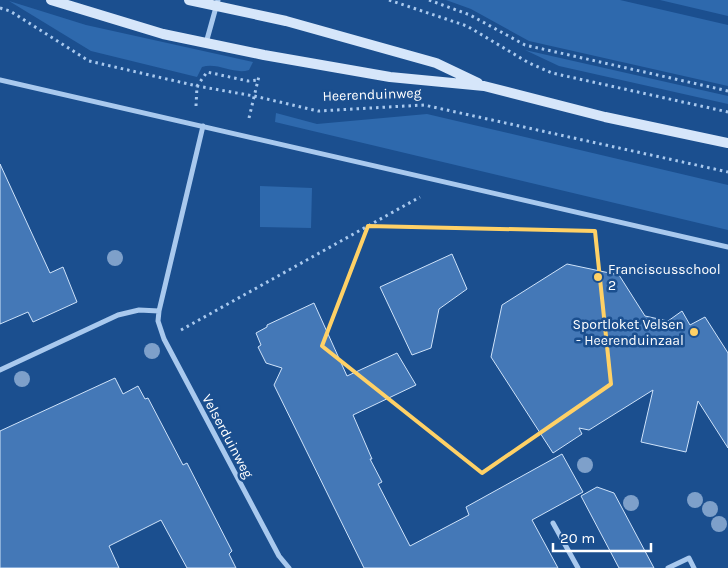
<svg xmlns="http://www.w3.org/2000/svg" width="728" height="568" viewBox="0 0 728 568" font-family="Karla,sans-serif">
	<rect width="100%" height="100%" fill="#1b4f8f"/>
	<path fill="#2e69ad" d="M446,0H620L728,25V86L529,41L471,9Z
		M660,0H728V16Z
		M9,1L86,25L253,62L249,70C234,75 218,62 202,67L197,77L91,51Z
		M525,50L728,96V104L559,66Z
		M276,113L317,124L427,114L728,185V230L275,122Z
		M260,186L312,188L311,228L260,227Z"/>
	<path fill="#4478b7" stroke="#cfe3fa" d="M0,164L50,273L63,267L77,302L33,322L28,312L0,324Z
		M452,254L467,289L439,309L431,348L412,355L380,287Z
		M567,264L619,275L645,316L668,321L682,311L690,325L705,317L728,353V448L698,401L686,452L641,442L653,390L589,430L579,428L582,434L553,453L491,357L502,305Z
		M314,303L347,376L397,353L416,385L353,415L372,459H370L382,482L378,484L410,546L469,515L466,507L562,454L583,492L532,520L558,568H364L274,385L282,368L266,363L258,347L261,345L256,333L267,327V325Z
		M115,378L123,394L138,386L145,399L148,398L183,465L187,463L232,551L229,554L236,568H187L161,520L109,546L119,568H0V431Z
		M597,487L614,493L654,568H619L581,496Z"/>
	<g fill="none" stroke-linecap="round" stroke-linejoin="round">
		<path stroke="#a9c9ee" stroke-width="3" stroke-dasharray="2.5 4" stroke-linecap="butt" d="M389,0L467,26L529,63L552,73L728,112
			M429,0L470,15L525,45L728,91
			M0,8L10,11L89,61L197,86L254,96L318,111L424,105L728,172
			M196,106L197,86L207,72L248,81L258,80
			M249,118L259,76
			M181,330L420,197"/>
		<path stroke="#a9c9ee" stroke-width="5" d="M206,43L218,0
			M0,80L728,247
			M203,126L159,311L158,321L164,339L279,556L289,568
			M0,370L118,315L139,310L159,311
			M553,523L578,568
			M668,568L689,558L694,568"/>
		<path stroke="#d6e6fa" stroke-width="10" d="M51,0L163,34L264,55L390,77L484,86L605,117L728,143
			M189,0L286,21L436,63L478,83"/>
	</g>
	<g fill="#7ea0ca">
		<circle cx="115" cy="258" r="8"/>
		<circle cx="152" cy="351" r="8"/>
		<circle cx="22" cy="379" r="8"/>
		<circle cx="585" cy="465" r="8"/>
		<circle cx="695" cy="500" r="8"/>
		<circle cx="631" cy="503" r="8"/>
		<circle cx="710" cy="509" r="8"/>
		<circle cx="719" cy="524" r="8"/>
	</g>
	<path fill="none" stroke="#ffd166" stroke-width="4" stroke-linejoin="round" d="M368,226L595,231L611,384L482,473L322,346Z"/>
	<g fill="#ffd166" stroke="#1b4f8f" stroke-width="2">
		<circle cx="598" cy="277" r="5"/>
		<circle cx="694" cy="332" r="5"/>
	</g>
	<g text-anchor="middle" stroke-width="5" stroke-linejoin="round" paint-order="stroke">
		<g font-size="14" fill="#fff" stroke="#1b4f8f">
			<text transform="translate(372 94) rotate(-2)" y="5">Heerenduinweg</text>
			<text transform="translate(228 436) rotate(62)" y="5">Velserduinweg</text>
		</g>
		<g font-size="14" fill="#fff" stroke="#1b4f8f" text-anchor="start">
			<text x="608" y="274">Franciscusschool<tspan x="608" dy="16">2</tspan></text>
			<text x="684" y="329" text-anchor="end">Sportloket Velsen<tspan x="684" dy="16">- Heerenduinzaal</tspan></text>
		</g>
	</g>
	<path d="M553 543v8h98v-8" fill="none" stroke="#ffffff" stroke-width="2.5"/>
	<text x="560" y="543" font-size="15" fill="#ffffff" stroke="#1b4f8f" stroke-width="4" paint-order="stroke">20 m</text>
</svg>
